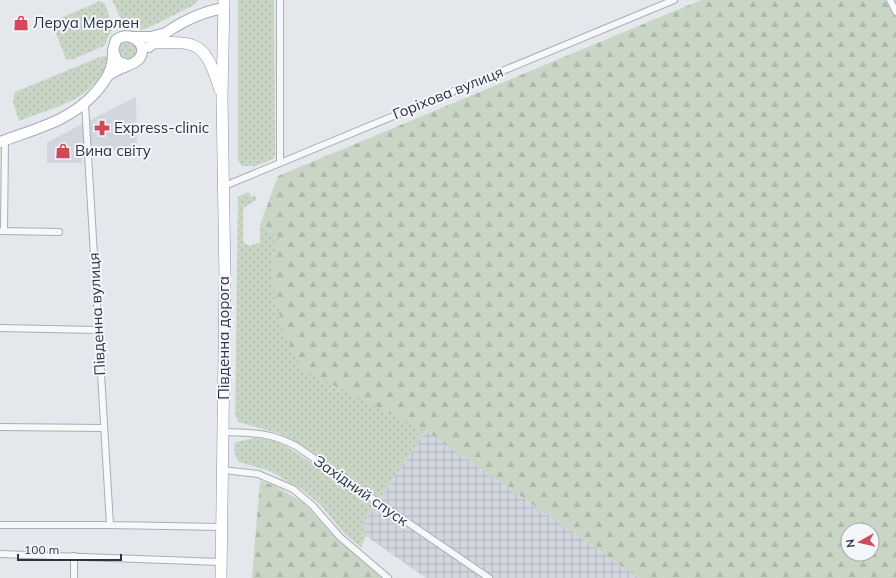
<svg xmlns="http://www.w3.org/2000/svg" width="896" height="578" viewBox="0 0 896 578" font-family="Mulish,sans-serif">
	<defs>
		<pattern id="industrial-grid" width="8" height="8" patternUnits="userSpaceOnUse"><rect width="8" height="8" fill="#d2d6de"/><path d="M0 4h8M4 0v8" fill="none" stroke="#b4b8c0"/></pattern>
		<pattern id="grass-dots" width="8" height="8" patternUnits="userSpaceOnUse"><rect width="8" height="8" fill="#c9d6c5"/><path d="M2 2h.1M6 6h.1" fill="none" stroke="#adb8ab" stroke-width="1.8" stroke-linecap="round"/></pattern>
		<pattern id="forest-firs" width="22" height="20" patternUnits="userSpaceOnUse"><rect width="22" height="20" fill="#c9d6c5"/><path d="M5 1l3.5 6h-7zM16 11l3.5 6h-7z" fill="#adb8ab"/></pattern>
	</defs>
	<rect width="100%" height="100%" fill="#e4e7ec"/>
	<path fill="#d2d6de" d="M136,97L137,149L82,152V163H47V142Z"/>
	<path fill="url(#industrial-grid)" d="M426,431L639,578H426L366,536L364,522Z"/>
	<path fill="url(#grass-dots)" d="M112,0H199L192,6L146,29L138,30L124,26Z
		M238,0H274L275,155L273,159L255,166H242L238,161Z
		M100,1L105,4L113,27L104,46L71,60L66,59L53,26L54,21Z
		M133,39L139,53L131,61L120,60L115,45L117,42Z
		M105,56L108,59C97,100 54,107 19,121L13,102L15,92L100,57Z
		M248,192L252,197L255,195L256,198V200L243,208V242L250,246L260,242V225L281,238L273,255L426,431L380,498L281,434L238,422L235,415L238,197Z
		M254,438L269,439L283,444L375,505L364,522L366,536L361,548L343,532L319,503L302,490L270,471L239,462L235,456L234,445L236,442Z"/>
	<path fill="url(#forest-firs)" fill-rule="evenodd" d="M701,0H896V578H639L426,431L303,370L283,331L271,274L273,255L281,238L260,225L278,176ZM848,530H872V554H848Z
		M260,481L275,486L303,502L338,540L382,578H252Z"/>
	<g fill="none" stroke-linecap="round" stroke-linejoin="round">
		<defs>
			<path id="minor" d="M280,0V163
				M890,0L896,12
				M85,104L110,525
				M222,187L674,0
				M2,231L59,232
				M4,231L5,140
				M0,328L97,330
				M0,427L103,428
				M223,432C252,433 270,432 296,446L489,578
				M223,470L258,474L293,489L312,505L340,537L388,578
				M0,525H110L222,527
				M0,554L221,562
				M74,578V556"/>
			<path id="primary" d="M133,37H151L162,34
				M149,47C168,28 198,12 224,8
				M109,75C118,68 134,65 139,59C150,44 129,29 116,40L113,50L117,61L127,65
				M0,142C37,128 69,122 96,92C106,80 113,70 113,54"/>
			<path id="trunk" d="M152,43C200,41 205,43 220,90
				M221,578L225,279L222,98L224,0"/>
		</defs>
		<use href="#minor" stroke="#a9aeb7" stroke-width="8"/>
		<use href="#primary" stroke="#a3abb8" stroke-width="12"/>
		<use href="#trunk" stroke="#8b94a3" stroke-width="12"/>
		<use href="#minor" stroke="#f7f8fa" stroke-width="6"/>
		<use href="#primary" stroke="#fff" stroke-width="10"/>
		<use href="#trunk" stroke="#fff" stroke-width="11"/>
	</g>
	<defs>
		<symbol id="shop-bare" viewBox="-9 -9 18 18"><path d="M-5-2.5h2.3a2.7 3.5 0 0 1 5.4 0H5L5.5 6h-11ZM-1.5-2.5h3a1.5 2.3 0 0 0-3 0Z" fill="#d1495b" stroke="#f4f6f9" stroke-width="2.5" paint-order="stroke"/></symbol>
		<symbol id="pharmacy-bare" viewBox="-9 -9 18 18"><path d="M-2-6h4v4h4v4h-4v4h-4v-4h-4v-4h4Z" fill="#d1495b" stroke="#f4f6f9" stroke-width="2.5" paint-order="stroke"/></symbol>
	</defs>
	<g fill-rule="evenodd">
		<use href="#shop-bare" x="10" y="12" width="22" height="22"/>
		<use href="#pharmacy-bare" x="91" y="117" width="22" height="22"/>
		<use href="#shop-bare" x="52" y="140" width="22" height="22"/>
	</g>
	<g text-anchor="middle" stroke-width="4" stroke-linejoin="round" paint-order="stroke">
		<g font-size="15" fill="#2b3445" stroke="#f4f6f9" text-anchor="start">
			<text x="33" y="28">Леруа Мерлен</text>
			<text x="114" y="133">Express-clinic</text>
			<text x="75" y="156">Вина світу</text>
		</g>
		<g font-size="15" fill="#2b3445" stroke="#f4f6f9">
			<text transform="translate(448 93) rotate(-22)" y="5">Горіхова вулиця</text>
			<text transform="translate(97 314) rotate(-93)" y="5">Південна вулиця</text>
			<text transform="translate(224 338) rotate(-90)" y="5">Південна дорога</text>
			<text transform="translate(361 491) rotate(35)" y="5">Західний спуск</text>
		</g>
	</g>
	<g transform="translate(860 542) rotate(262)"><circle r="19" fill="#f4f6f9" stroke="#a4a8b1"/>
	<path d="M0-3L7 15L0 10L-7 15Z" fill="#d1495b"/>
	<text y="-6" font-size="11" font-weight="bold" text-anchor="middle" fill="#2b3445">N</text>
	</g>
	<path d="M18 554v6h103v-6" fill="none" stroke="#2b3445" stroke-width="2"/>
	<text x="24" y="554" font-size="12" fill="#2b3445" stroke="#f4f6f9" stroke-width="3" paint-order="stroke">100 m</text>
</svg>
